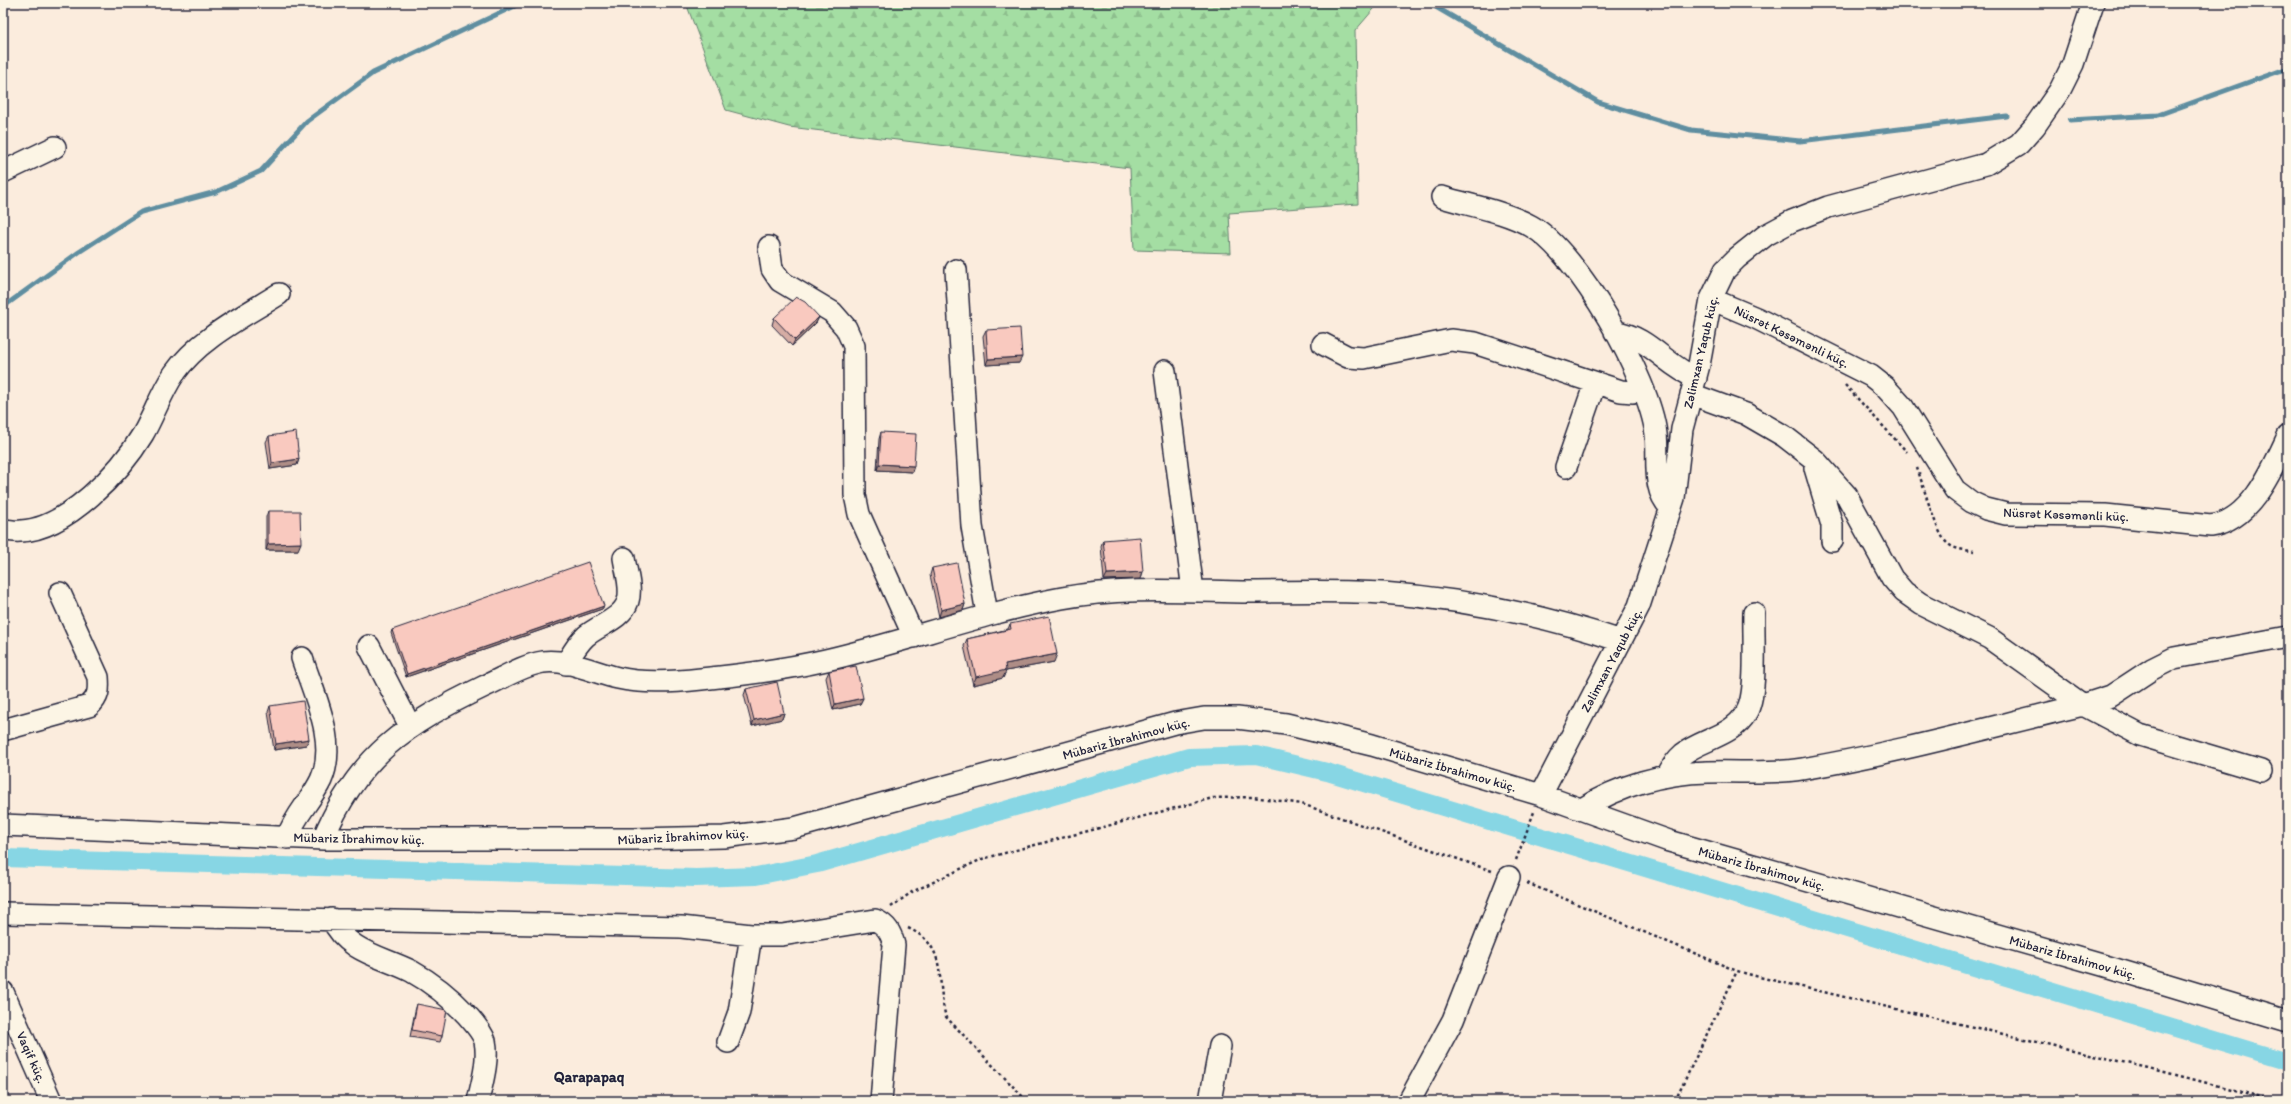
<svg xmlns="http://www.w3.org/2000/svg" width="2291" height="1104" viewBox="0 0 2291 1104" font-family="Itim,sans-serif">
	<defs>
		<pattern id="forest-firs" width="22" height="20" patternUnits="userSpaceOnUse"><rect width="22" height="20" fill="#a4dea3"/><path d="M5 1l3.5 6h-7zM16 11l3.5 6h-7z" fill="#8dbe8d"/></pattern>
	</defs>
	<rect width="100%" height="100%" fill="#fbecdd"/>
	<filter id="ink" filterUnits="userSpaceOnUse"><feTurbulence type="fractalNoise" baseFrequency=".025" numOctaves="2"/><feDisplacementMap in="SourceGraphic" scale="8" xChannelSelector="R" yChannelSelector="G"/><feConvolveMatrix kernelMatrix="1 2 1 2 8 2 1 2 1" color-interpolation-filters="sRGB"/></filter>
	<g filter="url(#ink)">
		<path fill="url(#forest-firs)" stroke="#63806f" d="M686,3H1379L1355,31L1358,204L1229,213L1231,253L1134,250L1130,168L789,127L726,110Z"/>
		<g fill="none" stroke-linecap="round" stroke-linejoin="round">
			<path stroke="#5f8ea0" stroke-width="5" d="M1429,3L1598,102L1691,130L1800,141L2007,116
				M2070,120L2158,115L2288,68
				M3,307L79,252L141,212L216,192L261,171L307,121L373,73L521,3"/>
			<path stroke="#87d6e4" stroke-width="18" d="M3,858L696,878L756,876L817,864L1189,757L1256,755L1327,772L2288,1062"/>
			<defs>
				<path id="minor" d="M3,172L55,147
					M1442,197C1471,206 1504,211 1531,226C1578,252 1650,380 1656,434C1659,459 1651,490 1671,508
					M769,247L772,269L780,281L832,312L846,328L854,346L855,495L859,514L914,637
					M956,270L972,526L987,614
					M1711,299L1756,318L1871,376L1885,387L1903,407L1955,490L1971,502L1986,509L2006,514L2105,515L2211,526C2251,521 2273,468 2288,436
					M1615,332C1648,336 1666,366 1696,378
					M1323,344L1348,357L1364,358L1451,340L1475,343L1621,391L1633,392L1643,389
					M1165,371L1193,591
					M1691,394L1746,414L1784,436L1815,460L1847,496L1892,578L1904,592L1921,604L1989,638L2083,705L2140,735L2261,771
					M1815,461V468L1832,525V541
					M1566,467L1595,383
					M3,530C9,530 15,532 21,531C67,529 121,471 143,434C154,415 161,393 174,374C198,339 244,316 279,294
					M369,646L410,726
					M566,664C572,654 577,644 586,636C599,625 622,619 628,601C632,588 626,571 624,558
					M3,730L89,706C99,697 99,690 98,677L60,593
					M1667,776C1671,768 1676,760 1683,754C1702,739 1733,736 1746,713C1758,694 1753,637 1754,613
					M1541,795L1639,606L1674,498L1682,429L1699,365L1711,299L1725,270L1737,258L1766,235L1792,221L1828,207L1986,164L2019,144L2035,126L2060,90L2073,64L2093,3
					M1582,809C1619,785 1664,773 1708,772C1739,771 1772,774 1802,769C1897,753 1990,727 2083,705L2111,696L2152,669L2174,658L2288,637
					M3,825L323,839H634L724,837L794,828L1175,723L1204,718H1237L1286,724L1372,745L1541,795L1669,841L2102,965L2288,1021
					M287,838C295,815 311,801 321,780C338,742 314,695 302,658
					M323,839C358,755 406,724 485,686C503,678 523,665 543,662C568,659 595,673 618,678C644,684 675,682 701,679C741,675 787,669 826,660C905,642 981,613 1062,598C1121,587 1183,591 1243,592C1289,592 1336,590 1383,593C1465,599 1543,615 1621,641
					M3,913L681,927L751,935H782L875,920C887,925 891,933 894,945L881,1101
					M332,919C347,952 381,956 411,971C431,982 450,997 466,1014C472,1021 482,1031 485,1041C489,1060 482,1083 478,1101
					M3,992L51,1101
					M728,1042L739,1012L751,935
					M1210,1101L1220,1046
					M1409,1101L1453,1020L1509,877"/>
			</defs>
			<use href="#minor" stroke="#22223b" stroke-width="24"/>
			<path stroke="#22223b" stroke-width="2.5" stroke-dasharray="3 3" stroke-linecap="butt" d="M1845,385L1907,452
				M1917,468C1923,484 1936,533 1947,543C1954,550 1966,550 1974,551
				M1516,860L1534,812
				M1527,883L1737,971L1759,977L2149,1068L2277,1101
				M891,907L912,892L982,859L1213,798L1253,797L1302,804L1492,871
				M908,928C950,947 935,981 946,1017L1027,1101
				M1675,1101L1737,971"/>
			<use href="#minor" stroke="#fcf5e5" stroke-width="21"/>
		</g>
		<path fill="#d6ada4" stroke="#22223b" d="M819,317L816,323L792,346L772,325L774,318Z
			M986,330L1019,363L986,365L983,336Z
			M881,432L912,472L877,470L879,439Z
			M269,436L299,459L297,465L270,469L266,442Z
			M268,511L298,550H266V517Z
			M1103,540L1141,579L1104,580L1101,546Z
			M932,568L965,604L963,610L939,617L930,575Z
			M604,606L602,609L406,677L391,633L392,630Z
			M1010,624L1054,662L1006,671L1003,678L973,685L964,646L967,639L1008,629Z
			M829,671L863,698L860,704L833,710L826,678Z
			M746,689L784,713L782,719L752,726L744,695Z
			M270,706L309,739L306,745L274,750L268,712Z
			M417,1004L442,1036L440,1042L410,1037L415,1011Z"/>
		<path fill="#ae8d86" stroke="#22223b" d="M819,317L816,323L792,346L795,340Z
			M1022,357L1019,363L986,365L988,359Z
			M299,459L297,465L270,469L272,463Z
			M879,464L914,466L912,472L877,470Z
			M301,543L298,550H266L268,544Z
			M1143,572L1141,579L1104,580L1107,574Z
			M965,604L963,610L939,617L941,610Z
			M604,606L602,609L406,677L407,674Z
			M1057,654L1054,662L1006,671L1003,678L973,685L976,677L1005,664Z
			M863,698L860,704L833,710L835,704Z
			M784,713L782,719L752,726L754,720Z
			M309,739L306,745L274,750L276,744Z"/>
		<path fill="#f9c9bf" stroke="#22223b" d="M796,297L805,302L819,317L795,340L774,318Z
			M1020,328L1022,357L988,359L986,330Z
			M296,432L299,459L272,463L269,436Z
			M881,432L916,434L914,466L879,464Z
			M268,511H300L301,543L268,544Z
			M1140,537L1143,572L1107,574L1103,540Z
			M588,562L604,606L407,674L392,630Z
			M957,563L965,604L941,610L932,568Z
			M1049,616L1057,654L1005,664L1006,670L976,677L967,639L1011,629L1010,624Z
			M856,666L863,698L835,704L829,671Z
			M777,682L784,713L754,720L746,689Z
			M303,701L309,739L276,744L270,706Z
			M417,1004L447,1010L442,1036L412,1030Z"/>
	</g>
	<g text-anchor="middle" stroke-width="3" stroke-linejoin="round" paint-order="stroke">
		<g font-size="13" fill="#22223b" stroke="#fcf5e5">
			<text transform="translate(1792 336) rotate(26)" y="5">Nüsrət Kəsəmənli küç.</text>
			<text transform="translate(1700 352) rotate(-77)" y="5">Zəlimxan Yaqub küç.</text>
			<text transform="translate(2066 514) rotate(2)" y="5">Nüsrət Kəsəmənli küç.</text>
			<text transform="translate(1611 660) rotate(-62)" y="5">Zəlimxan Yaqub küç.</text>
			<text transform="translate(1126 738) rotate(-15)" y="5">Mübariz İbrahimov küç.</text>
			<text transform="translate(1453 769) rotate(16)" y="5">Mübariz İbrahimov küç.</text>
			<text transform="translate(683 836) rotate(-3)" y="5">Mübariz İbrahimov küç.</text>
			<text transform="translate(359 838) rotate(1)" y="5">Mübariz İbrahimov küç.</text>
			<text transform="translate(1762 868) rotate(16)" y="5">Mübariz İbrahimov küç.</text>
			<text transform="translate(2073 957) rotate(16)" y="5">Mübariz İbrahimov küç.</text>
			<text transform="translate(32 1057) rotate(66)" y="5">Vaqif küç.</text>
		</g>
		<g font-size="15" font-weight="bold" fill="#22223b" stroke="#fcf5e5">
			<text x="589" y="1082">Qarapapaq</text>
		</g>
	</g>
	<rect width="2291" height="1104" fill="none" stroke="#fcf5e5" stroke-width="16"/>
	<rect x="8" y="8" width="2275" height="1088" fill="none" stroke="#22223b" stroke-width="1.5" filter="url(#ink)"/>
</svg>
